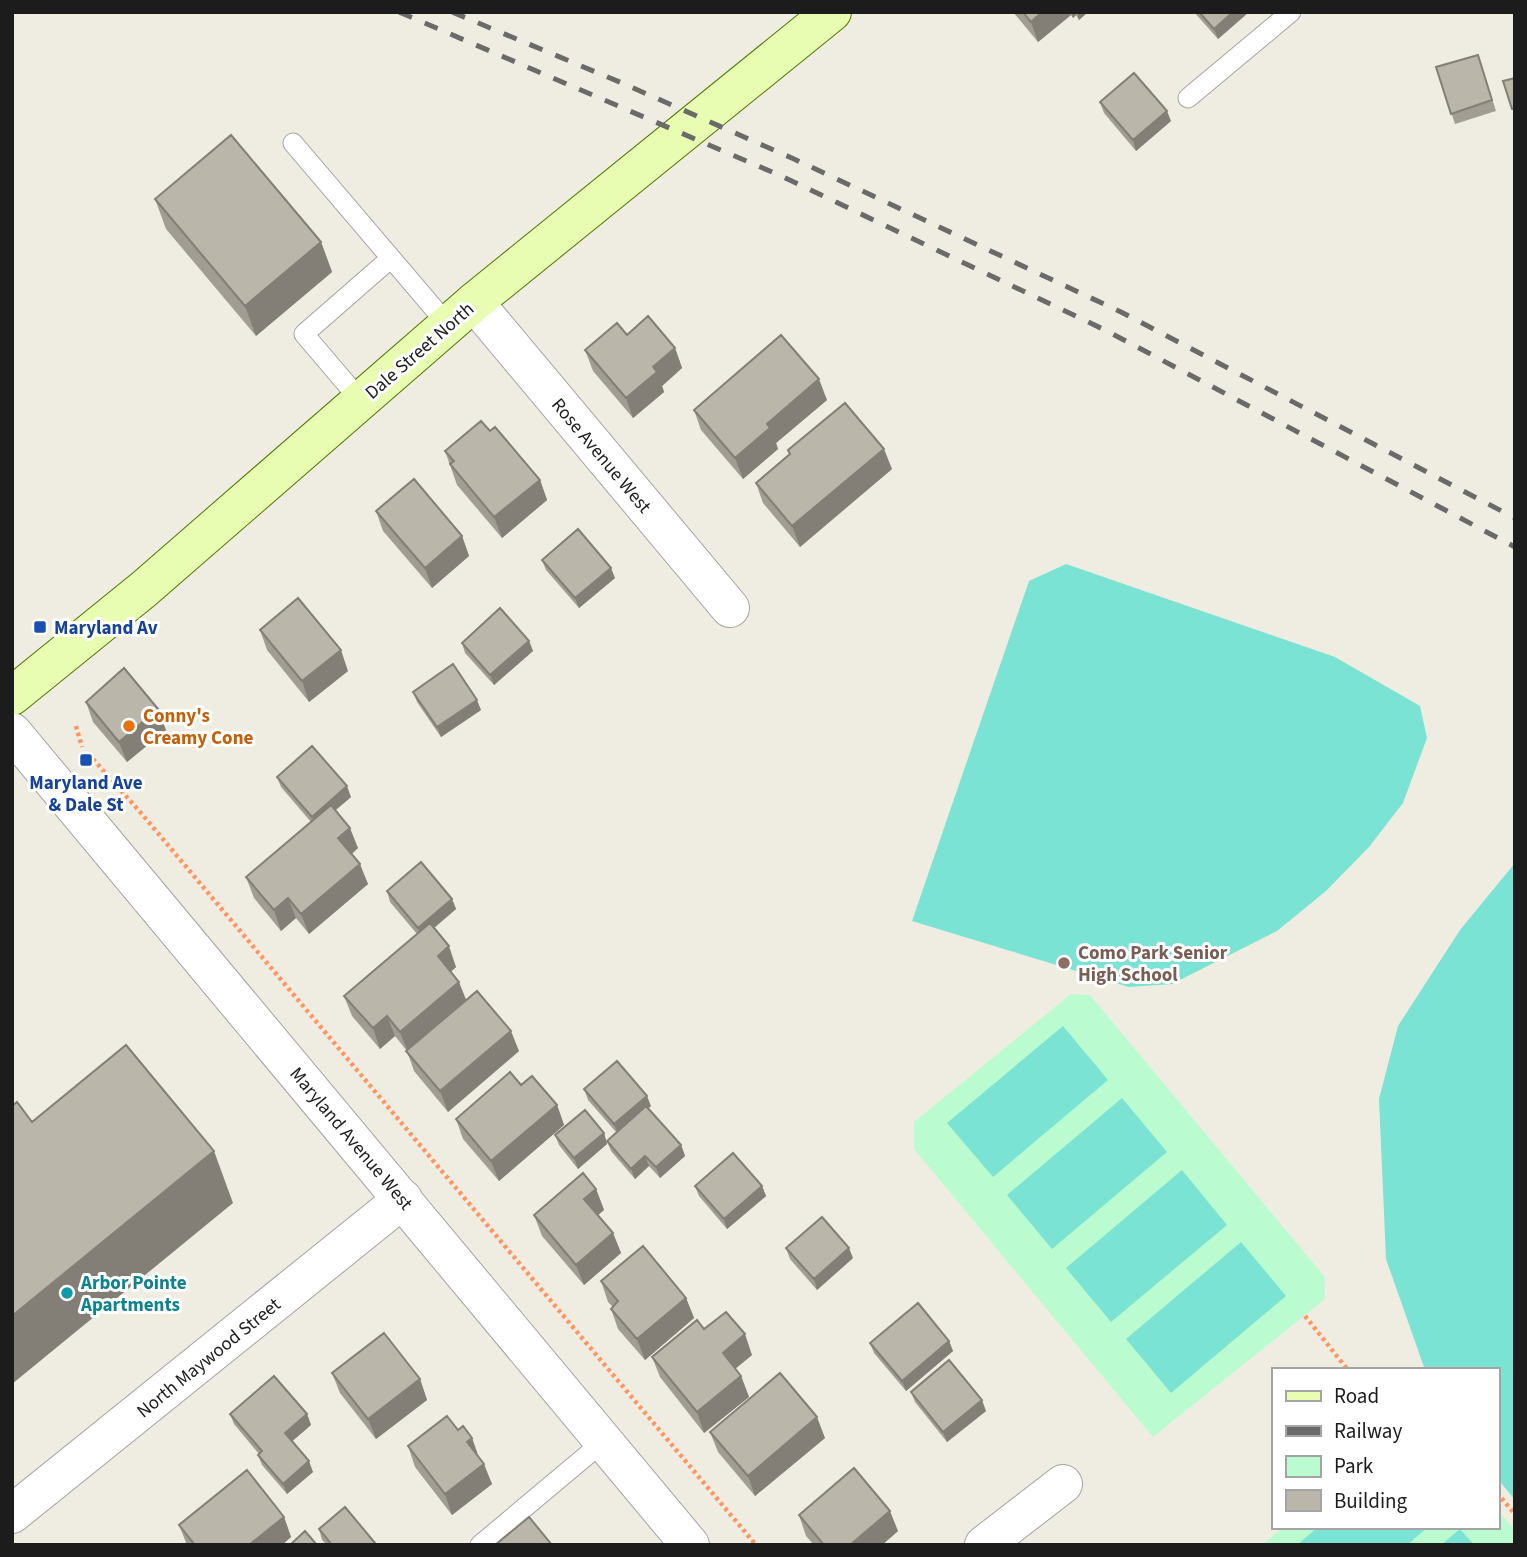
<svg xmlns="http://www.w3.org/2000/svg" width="1527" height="1557" viewBox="0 0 1527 1557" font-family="'Source Sans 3',sans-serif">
	<rect width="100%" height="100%" fill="#efede1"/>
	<path fill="#bafccf" d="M1071,994L1090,995L1324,1276L1325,1299L1153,1437L914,1149V1122Z
		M1497,1510L1515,1530V1545H1262L1283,1527H1497Z"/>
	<path fill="#7ae3d3" d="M1066,564L1335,657L1420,706L1427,738L1403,803L1369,847L1326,891L1277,931L1172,984L1129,987L912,921L1029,581Z
		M1515,863V1500L1497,1478V1370H1425L1386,1259L1379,1099L1398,1026L1460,930Z
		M1063,1026L1108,1080L993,1177L947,1123Z
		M1122,1098L1167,1152L1052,1249L1007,1195Z
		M1182,1170L1227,1225L1111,1322L1066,1268Z
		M1241,1242L1286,1296L1171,1393L1126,1339Z
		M1318,1527H1428L1407,1545H1297Z
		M1460,1529L1474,1545H1441Z"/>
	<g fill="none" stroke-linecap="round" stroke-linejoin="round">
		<defs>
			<path id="service" d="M1188,98L1291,12
				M293,143L448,325
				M361,401L304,334L391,258
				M480,1545L604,1441"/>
			<path id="minor" d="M474,302L730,608
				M12,1514L403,1199
				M984,1545L1063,1484"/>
			<path id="tertiary" d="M12,732L690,1545"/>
			<path id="secondary" d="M12,696L144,589L474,302L832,12"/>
		</defs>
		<use href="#service" stroke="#a3a3a3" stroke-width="21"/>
		<use href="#minor" stroke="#a3a3a3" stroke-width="40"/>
		<use href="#tertiary" stroke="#a3a3a3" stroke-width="40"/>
		<use href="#secondary" stroke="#4f7700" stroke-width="40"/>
		<path stroke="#ff9662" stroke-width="4.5" stroke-dasharray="3.5 3.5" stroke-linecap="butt" d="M76,726L82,747
			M93,759L141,813L756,1545
			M1305,1316L1348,1370
			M1497,1493L1515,1514"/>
		<use href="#service" stroke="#fff" stroke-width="19"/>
		<use href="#minor" stroke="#fff" stroke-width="38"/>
		<use href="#tertiary" stroke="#fff" stroke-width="38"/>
		<use href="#secondary" stroke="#e8fdb1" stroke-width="38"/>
		<path stroke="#6a6a6a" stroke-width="5" stroke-dasharray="14 14" stroke-linecap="butt" d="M399,12L779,175L1107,331L1515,547
			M452,12L622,83L794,159L1121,312L1515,518"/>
	</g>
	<path fill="#a19d92" d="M1013,12H1088L1079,20L1076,15L1073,18L1071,15L1038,42Z
		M1194,12H1249L1218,39Z
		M1478,55L1496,111L1455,124L1436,67Z
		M1100,102L1171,121L1136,151L1104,113Z
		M155,199L321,242L332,272L256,336L166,229Z
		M627,335L675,348L682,368L662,386L664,392L633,418L593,371L585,350Z
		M827,400L776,443L778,449L743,479L701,430L694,410Z
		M490,431L540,480L547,500L502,538L457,485L445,451Z
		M788,450L892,469L800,547L763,503L756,483L789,454Z
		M376,511L462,536L469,556L432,588L383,531Z
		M542,560L615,578L579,608L546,570Z
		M260,630L348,671L309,702L267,650Z
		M529,641L533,651L494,685L465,653L462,643Z
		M413,692L481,710L441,737L417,702Z
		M86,702L166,730L127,762L93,722Z
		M277,777L351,797L335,810L358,848L352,854L368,884L309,934L296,918L281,931L254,898L246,877L311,822L281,787Z
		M387,891L452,899L456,909L434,928L456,967L451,972L466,1000L519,1051L448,1112L414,1071L407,1051L395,1036L380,1049L352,1016L344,996L417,934L390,902Z
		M521,1085L557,1105L564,1125L499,1181L463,1139L456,1119Z
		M584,1089L651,1106L648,1108L681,1145L685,1156L660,1178L649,1166L635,1179L611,1151L607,1141L616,1132L588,1100Z
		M604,1133L607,1144L578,1169L559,1145L555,1135Z
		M695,1186H762L766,1196L727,1229L699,1196Z
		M596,1189L604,1210L598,1215L613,1233L621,1253L584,1285L542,1236L534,1215Z
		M786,1248L853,1258L817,1290L790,1259Z
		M601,1281L686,1298L694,1318L645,1360L618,1329L611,1309L613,1307L608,1302Z
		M704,1329L752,1355L735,1369L741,1376L749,1397L704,1433L660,1377L652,1357Z
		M949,1341L953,1351L906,1391L874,1353L870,1343Z
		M332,1373L420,1379L427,1400L376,1439L340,1393Z
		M911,1392L986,1411L947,1442L915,1402Z
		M230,1414H307L311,1425L292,1441L313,1472L287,1494L262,1465L258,1455L259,1454L234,1424Z
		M458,1430L472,1438L479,1457L492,1484L452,1515L415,1467L408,1446Z
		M710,1432L825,1438L755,1496L718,1452Z
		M799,1515L898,1531L882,1545H814L806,1536Z
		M284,1517L291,1537L282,1545H187L179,1525Z
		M319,1529L375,1543L376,1545H327L322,1540Z"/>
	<path fill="#837f77" d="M1042,12H1070L1071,15L1038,42L1031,22Z
		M1071,12H1075L1076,15L1073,18Z
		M1077,12H1088L1079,20Z
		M1233,12H1249L1218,39L1214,29Z
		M1167,111L1171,121L1136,151L1133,140Z
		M321,242L332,272L256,336L245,306Z
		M675,348L682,368L662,386L664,392L633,418L626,398L653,367Z
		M819,379L827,400L776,443L778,449L743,479L735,458L767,424Z
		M884,449L892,469L800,547L792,526Z
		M540,480L547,500L502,538L494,517Z
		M462,536L469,556L432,588L425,568Z
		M611,568L615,578L579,608L575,598Z
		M529,641L533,651L494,685L490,675Z
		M341,650L348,671L309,702L302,681Z
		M477,700L481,710L441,737L437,727Z
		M158,709L166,730L127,762L119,742Z
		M347,786L351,797L316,827L312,817Z
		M350,828L358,848L346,858L338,838Z
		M360,864L368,884L309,934L301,914Z
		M288,898L296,918L281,931L274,910Z
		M452,899L456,909L421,939L418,928Z
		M449,946L456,967L445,976L438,956Z
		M459,982L467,1002L408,1052L400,1032Z
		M387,1016L395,1036L380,1049L373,1028Z
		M511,1031L519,1051L448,1112L440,1091Z
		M647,1096L651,1106L618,1134L614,1124Z
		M557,1105L564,1125L499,1181L491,1161Z
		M604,1133L607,1144L578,1169L574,1158Z
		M681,1145L685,1156L660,1178L656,1167Z
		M214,1151L233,1203L12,1384V1316Z
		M645,1156L649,1166L635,1179L631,1169Z
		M762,1186L766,1196L727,1229L724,1219Z
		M596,1189L604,1210L592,1220L584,1199Z
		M613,1233L621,1253L584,1285L576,1265Z
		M849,1248L853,1258L817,1290L814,1279Z
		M686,1298L694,1318L645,1360L637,1339Z
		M745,1334L752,1355L730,1373L723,1353Z
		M949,1341L953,1351L906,1391L902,1381Z
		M741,1376L749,1397L704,1433L697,1412Z
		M420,1379L427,1400L376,1439L368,1419Z
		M982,1400L986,1411L947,1442L943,1432Z
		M307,1414L311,1425L289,1444L285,1433Z
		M817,1417L825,1438L755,1496L748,1476Z
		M472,1438L479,1459L467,1442Z
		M309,1461L313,1472L287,1494L283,1484Z
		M484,1464L492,1484L452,1515L445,1494Z
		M890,1511L898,1531L882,1545H850Z
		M284,1517L291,1537L282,1545H249Z"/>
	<path fill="#bbb6aa" stroke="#837f77" stroke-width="2" d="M1023,12H1042L1031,22Z
		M1199,12H1233L1214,29Z
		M1478,55L1492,100L1451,114L1436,67Z
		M1134,73L1167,111L1133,140L1100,102Z
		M1515,78V109H1512L1503,81Z
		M231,135L321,242L245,306L155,199Z
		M648,316L675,348L653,367L657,372L626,398L585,350L617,323L627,335Z
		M781,335L819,379L767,424L770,428L735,458L694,410Z
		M845,403L884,449L792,526L756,483L790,454L788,450Z
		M481,421L490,431L495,427L540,480L494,517L450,464L454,461L445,451Z
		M414,479L462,536L425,568L376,511Z
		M578,529L611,568L575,598L542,560Z
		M298,598L341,650L302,681L260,630Z
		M500,608L529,641L490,675L462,643Z
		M453,664L477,700L437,727L413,692Z
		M124,668L158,709L119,742L86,702Z
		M312,746L347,786L312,817L277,777Z
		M331,805L350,828L338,838L360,864L301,914L288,898L274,910L246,877Z
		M421,862L452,899L418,928L387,891Z
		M430,923L449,946L438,956L459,982L400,1032L387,1016L373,1028L344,996Z
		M477,991L511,1031L440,1091L406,1051Z
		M126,1045L214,1151L12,1316V1106L17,1102L32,1122Z
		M617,1061L647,1096L614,1124L584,1089Z
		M510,1072L521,1085L532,1076L557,1105L491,1161L456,1119Z
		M646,1106L681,1145L656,1167L645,1156L631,1169L607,1141Z
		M585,1110L604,1133L574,1158L555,1135Z
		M733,1153L762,1186L724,1219L695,1186Z
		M583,1173L596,1189L584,1199L613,1233L576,1265L534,1215Z
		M822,1217L849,1248L814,1279L786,1248Z
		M643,1246L686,1298L637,1339L611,1309L618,1301L601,1281Z
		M918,1303L949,1341L902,1381L870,1343Z
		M726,1312L745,1334L723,1353L741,1376L697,1412L652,1357L697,1320L704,1329Z
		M384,1333L420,1379L368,1419L332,1373Z
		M949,1360L982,1400L943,1432L911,1392Z
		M780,1373L817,1417L748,1476L710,1432Z
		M274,1376L307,1414L285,1433L309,1461L283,1484L258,1455L262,1451L230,1414Z
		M447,1416L458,1430L463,1426L472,1438L467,1442L484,1464L445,1494L408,1446Z
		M854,1468L890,1511L850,1545H824L799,1515Z
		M247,1470L284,1517L249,1545H195L179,1525Z
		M345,1507L375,1543L374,1545H332L319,1529Z
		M529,1517L552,1545H495Z
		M305,1531L317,1545H290Z"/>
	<g fill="#1a4fb4" stroke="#fff" stroke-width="2.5">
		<rect x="33" y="620" width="14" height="14" rx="3.5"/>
		<rect x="79" y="753" width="14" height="14" rx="3.5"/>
	</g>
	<circle fill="#e8710a" stroke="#fff" stroke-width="2.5" cx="129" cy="726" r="7"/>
	<circle fill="#8d6e63" stroke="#fff" stroke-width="2.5" cx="1064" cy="963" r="7"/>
	<circle fill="#0f9aa8" stroke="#fff" stroke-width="2.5" cx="67" cy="1293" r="7"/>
	<g text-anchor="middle" stroke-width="6" stroke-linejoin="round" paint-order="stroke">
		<g font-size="19" fill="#1c1c1c" stroke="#fff">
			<text transform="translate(419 350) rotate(-41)" y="7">Dale Street North</text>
			<text transform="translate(602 455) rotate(50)" y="7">Rose Avenue West</text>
			<text transform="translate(352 1138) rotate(50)" y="7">Maryland Avenue West</text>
			<text transform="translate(208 1357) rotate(-39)" y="7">North Maywood Street</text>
		</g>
		<g font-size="19" font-weight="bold" fill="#164399" stroke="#fff" text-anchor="start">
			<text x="54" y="634">Maryland Av</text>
			<text x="86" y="789" text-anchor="middle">Maryland Ave<tspan x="86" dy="22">&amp; Dale St</tspan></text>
		</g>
		<g font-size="19" font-weight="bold" fill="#c56008" stroke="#fff" text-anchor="start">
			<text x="143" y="722">Conny's<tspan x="143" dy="22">Creamy Cone</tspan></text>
		</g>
		<g font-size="19" font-weight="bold" fill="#785e54" stroke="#fff" text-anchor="start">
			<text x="1078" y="959">Como Park Senior<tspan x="1078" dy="22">High School</tspan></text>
		</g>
		<g font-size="19" font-weight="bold" fill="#0d838f" stroke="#fff" text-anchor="start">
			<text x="81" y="1289">Arbor Pointe<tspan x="81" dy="22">Apartments</tspan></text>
		</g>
	</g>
	<rect width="1527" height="1557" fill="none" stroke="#1c1c1c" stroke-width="28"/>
	<rect x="1272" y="1368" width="228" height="161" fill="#ffffff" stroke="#a4a4a4" stroke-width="2"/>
	<rect x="1286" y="1391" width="35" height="10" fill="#e8fdb1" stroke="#a4a4a4" stroke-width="2"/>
	<text x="1334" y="1403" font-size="21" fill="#1c1c1c">Road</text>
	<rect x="1286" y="1426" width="35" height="10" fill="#6a6a6a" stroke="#a4a4a4" stroke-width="2"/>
	<text x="1334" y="1438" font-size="21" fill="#1c1c1c">Railway</text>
	<rect x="1286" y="1456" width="35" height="21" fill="#bafccf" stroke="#a4a4a4" stroke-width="2"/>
	<text x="1334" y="1473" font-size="21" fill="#1c1c1c">Park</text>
	<rect x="1286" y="1490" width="35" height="21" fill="#bbb6aa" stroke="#a4a4a4" stroke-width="2"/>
	<text x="1334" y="1508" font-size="21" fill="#1c1c1c">Building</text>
</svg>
